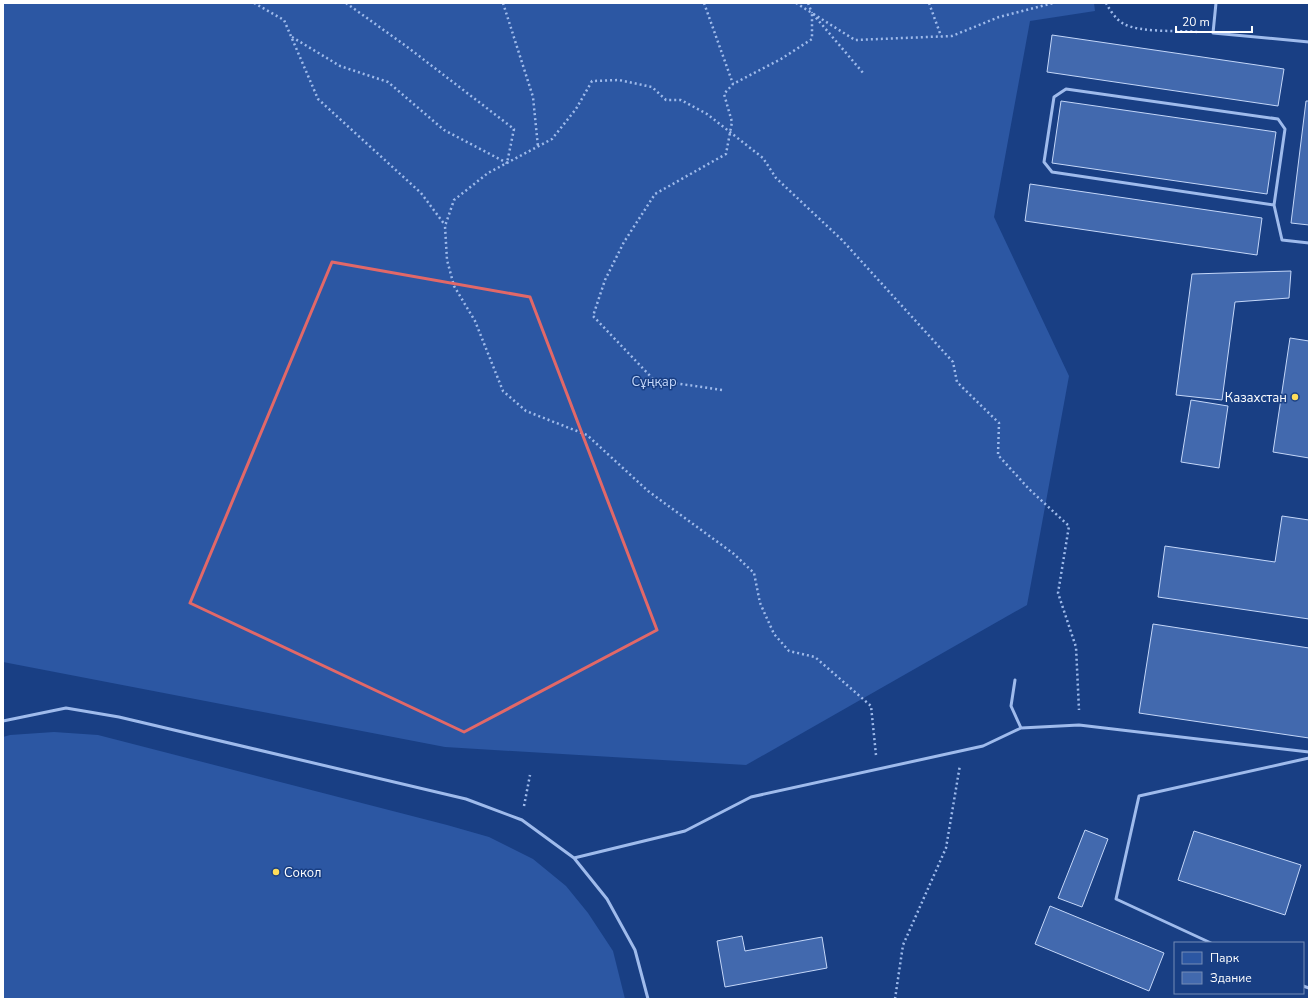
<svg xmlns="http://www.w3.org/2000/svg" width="1312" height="1002" viewBox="0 0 1312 1002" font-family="'Nunito Sans',sans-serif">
	<rect width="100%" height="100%" fill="#193f84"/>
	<path fill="#2c57a3" d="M3,3H1094L1095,11L1030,21L994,217L1069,376L1027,605L746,765L445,747L3,662Z
		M54,732L98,735L447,825L489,837L533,859L566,886L588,913L613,951L625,999H3V737L10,735Z"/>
	<path fill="#4269ae" stroke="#c4d7f9" d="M1052,35L1284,69L1278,106L1047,72Z
		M1061,101L1276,132L1267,194L1052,163Z
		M1306,101H1309V225L1291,223Z
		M1030,184L1262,218L1257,255L1025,221Z
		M1291,271L1289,298L1235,302L1222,400L1176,395L1192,274Z
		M1290,338L1309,341V458L1273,452Z
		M1191,400L1228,406L1219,468L1181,462Z
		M1282,516L1309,520V619L1158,597L1165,546L1275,562Z
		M1153,624L1309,648V738L1139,713Z
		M1085,830L1108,839L1082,907L1058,898Z
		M1194,831L1301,865L1285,915L1178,880Z
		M1050,906L1164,953L1149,991L1035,944Z
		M742,936L745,951L822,937L827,968L725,987L717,941Z"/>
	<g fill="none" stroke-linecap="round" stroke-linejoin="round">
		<path stroke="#9fbbec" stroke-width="2.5" stroke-dasharray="2 3" stroke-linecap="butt" d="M254,3L284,20L318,99L421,193L445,225
			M346,3L406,46L514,129L507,163
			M503,3L533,97L538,147
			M704,3L733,84
			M796,3L812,13L864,74
			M808,3L812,13
			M929,3L941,36
			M1106,3C1110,10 1116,20 1124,24C1141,33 1178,30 1198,32
			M292,37L340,66L388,82L444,130L507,163
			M722,390L654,380L593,316L605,280L624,242L655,194L726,154L732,122L724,94L733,84L781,59L812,39V13L855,40L952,36L999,17L1053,3
			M876,755L871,706L815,657L789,651L774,634L760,603L754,573L734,554L648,491L587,435L526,411L503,391L475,321L454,286L447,260L445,226L454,200L488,173L552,139L576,109L592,81L619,80L652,87L666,100H681L707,114L763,158L776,178L842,240L953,362L957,382L999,423L998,455L1029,489L1069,526L1058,593L1076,647L1079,710
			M524,806L530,775
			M895,999L903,945L946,848L960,765"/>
		<path stroke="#9fbbec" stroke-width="3" d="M1216,3L1213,33L1309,42
			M1274,205L1052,172L1044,162L1054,97L1066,89L1278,119L1285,129L1274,205L1282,240L1309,243
			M1015,680L1011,706L1021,728
			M3,721L66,708L119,717L466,799L522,820L574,858L607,899L635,950L648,999
			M574,858L685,831L751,797L983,746L1021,728L1079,725L1309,752
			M1211,943L1116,899L1139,796L1309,758
			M1303,986L1309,988"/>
	</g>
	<path fill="none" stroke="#e26868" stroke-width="3" stroke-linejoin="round" d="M332,262L530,297L657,630L464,732L190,603Z"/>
	<g fill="#ffdd5a" stroke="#193f84" stroke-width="1.5">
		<circle cx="1295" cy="397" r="4"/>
		<circle cx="276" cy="872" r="4"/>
	</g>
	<g text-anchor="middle" stroke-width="3" stroke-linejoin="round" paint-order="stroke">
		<g font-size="13" fill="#c4d7f9" stroke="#193f84">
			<text x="654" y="386">Сұңқар</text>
		</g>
		<g font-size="13" fill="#fff" stroke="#193f84" text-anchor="end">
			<text x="1287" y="402">Казахстан</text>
			<text x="284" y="877" text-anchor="start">Сокол</text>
		</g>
	</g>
	<rect width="1312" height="1002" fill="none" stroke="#ffffff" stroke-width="8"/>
	<rect x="1174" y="942" width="130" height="52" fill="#193f84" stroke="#758cb5"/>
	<rect x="1182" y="952" width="20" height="12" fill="#2c57a3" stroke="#758cb5"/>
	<text x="1210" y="962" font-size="12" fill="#ffffff">Парк</text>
	<rect x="1182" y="972" width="20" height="12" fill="#4269ae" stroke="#758cb5"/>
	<text x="1210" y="982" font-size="12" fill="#ffffff">Здание</text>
	<path d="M1176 26v6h76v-6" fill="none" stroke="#ffffff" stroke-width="2"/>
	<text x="1182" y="26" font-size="12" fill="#ffffff" stroke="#193f84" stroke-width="3" paint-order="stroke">20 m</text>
</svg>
